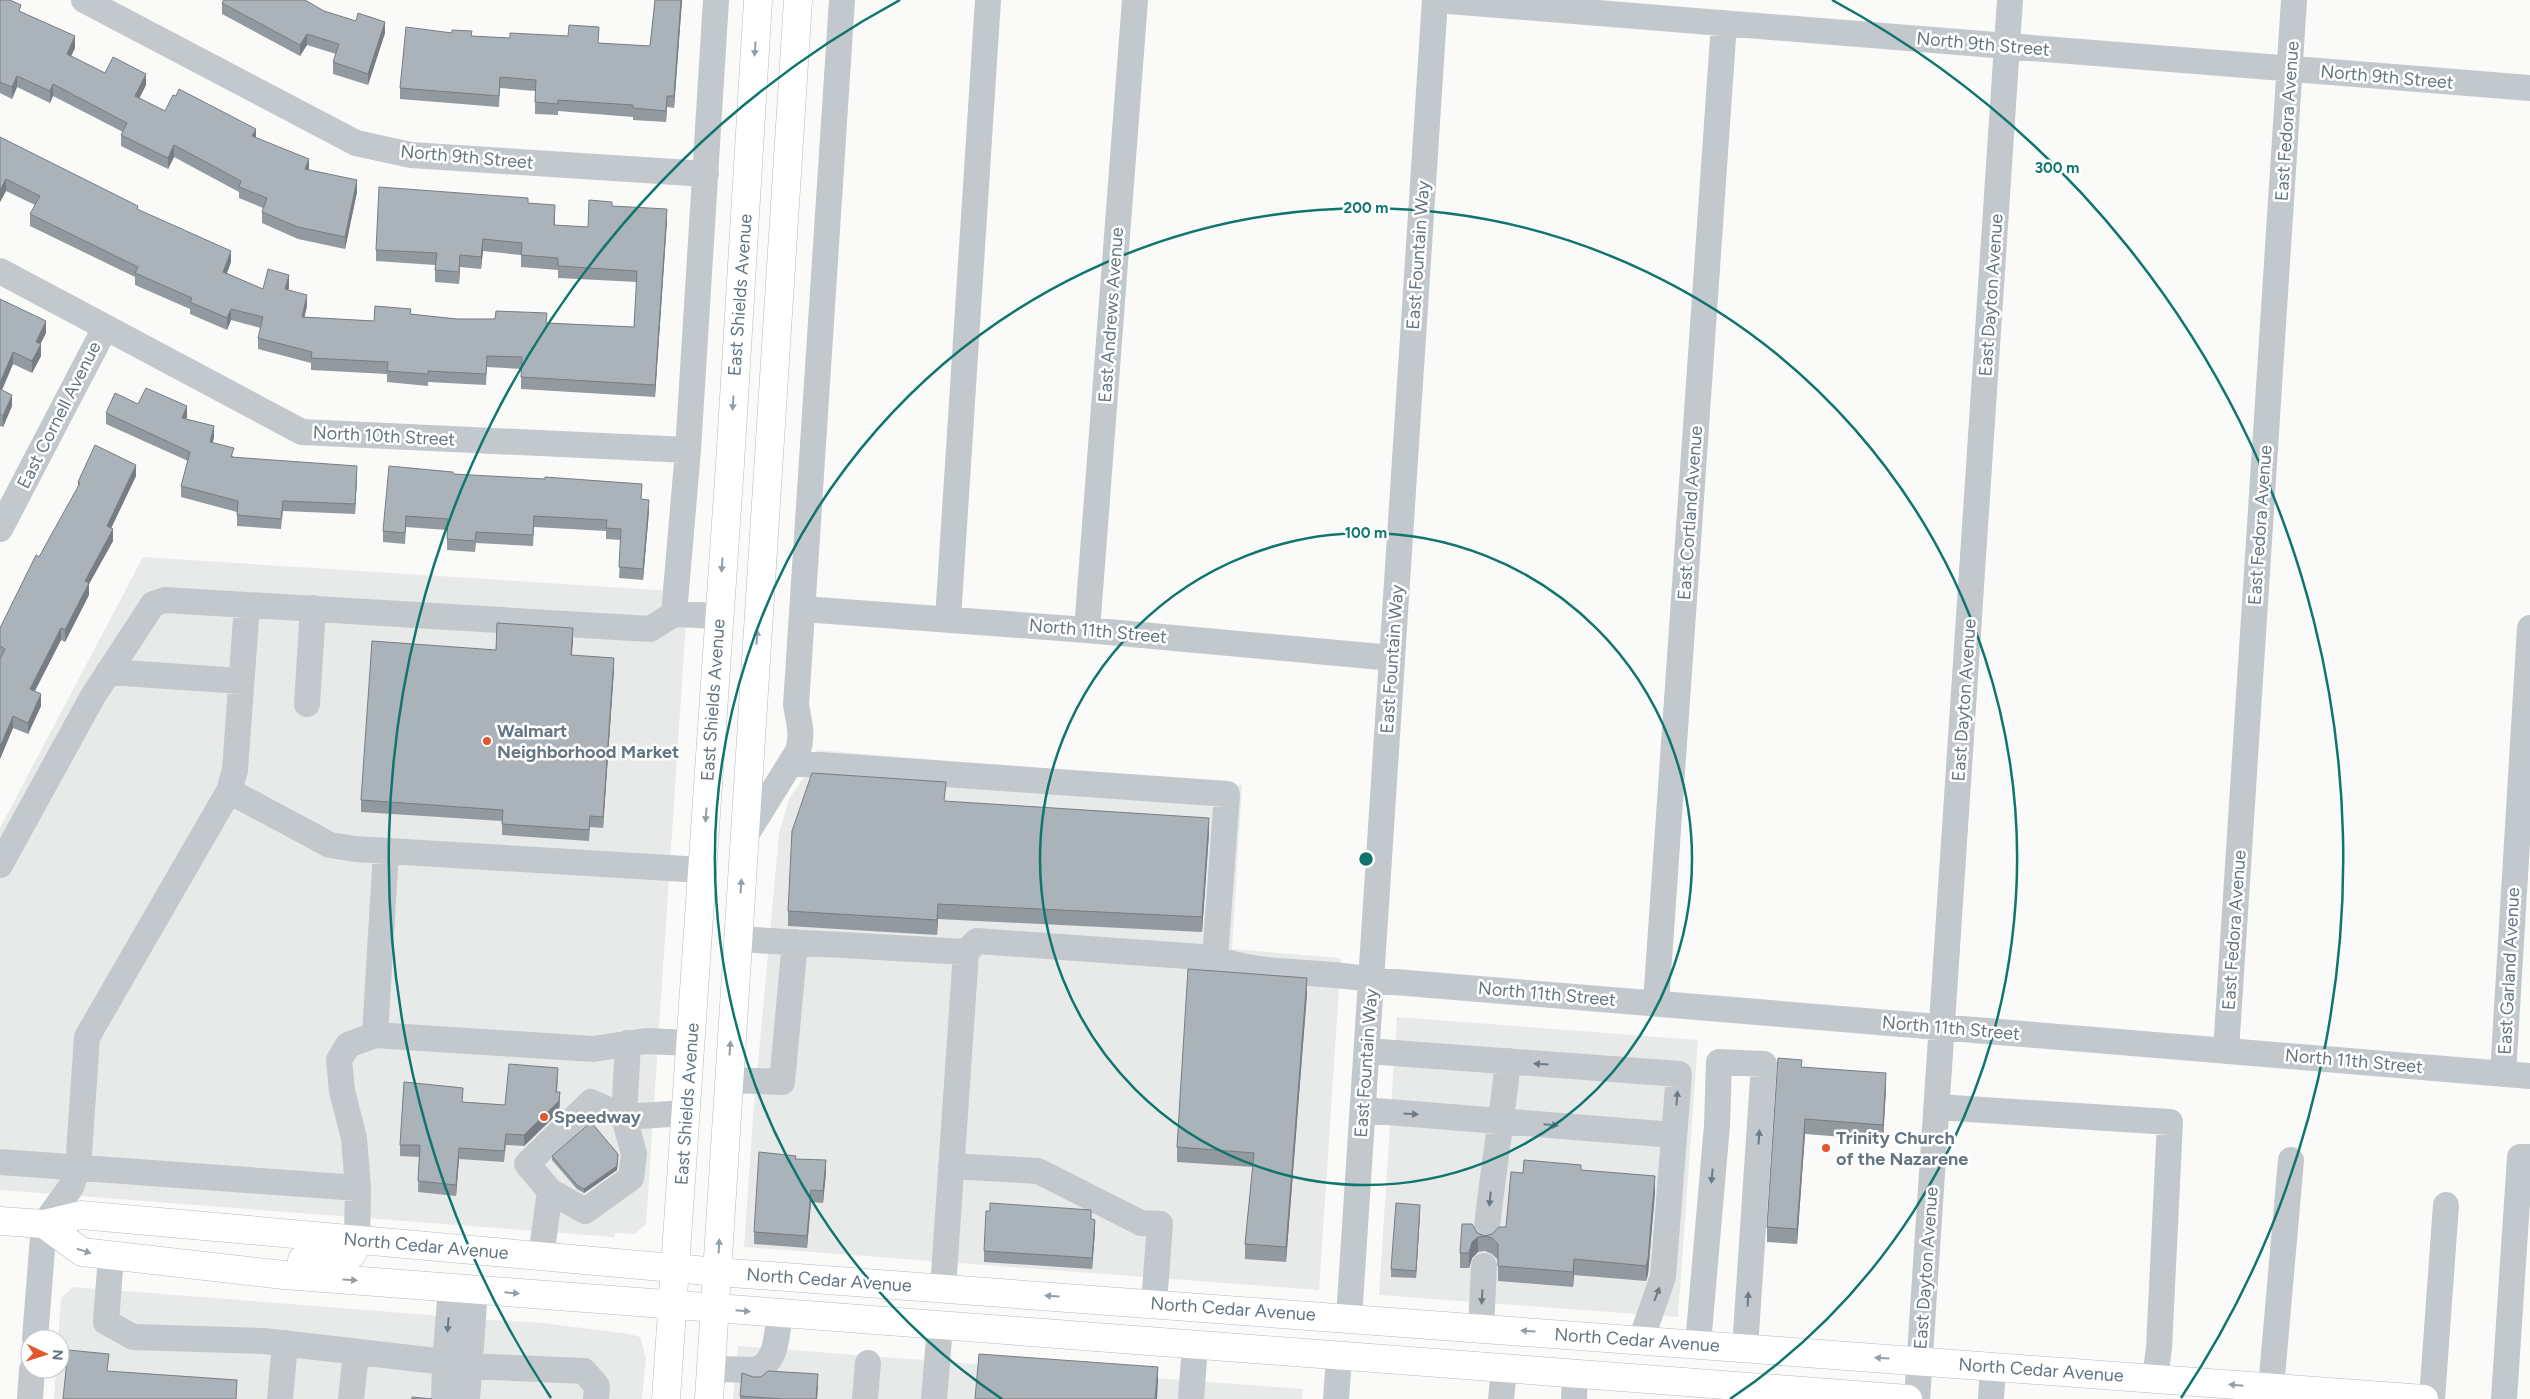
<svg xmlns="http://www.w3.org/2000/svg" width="2530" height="1399" viewBox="0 0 2530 1399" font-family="Figtree,sans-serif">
	<rect width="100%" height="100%" fill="#fafaf8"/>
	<path fill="#e8e9e9" d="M143,557L688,592L646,1224L635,1234L615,1233L614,1237L0,1190V828Z
		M816,750L1242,785L1232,949L1341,958L1319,1290L744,1247L753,1118L779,834L789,799L816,758Z
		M1397,1017L1698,1040L1678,1317L1379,1295Z
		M73,1287L430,1315L440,1317L543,1323L629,1334L640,1337L646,1358L642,1399H54L56,1369H60L58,1339L61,1298Z
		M738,1346L1303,1389L1302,1399H733Z"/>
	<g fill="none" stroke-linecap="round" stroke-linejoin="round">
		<defs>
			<path id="major" d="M0,1221L44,1224L81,1215L718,1272L2424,1399
				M44,1224L82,1252L284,1275L1908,1399
				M302,1260C317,1261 339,1266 351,1255C354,1252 356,1244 357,1240
				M666,1399L730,464L758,0
				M709,1399L798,0"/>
		</defs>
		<use href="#major" stroke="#b5babe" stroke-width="29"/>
		<path stroke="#c3c8cc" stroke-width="26" d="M84,0L356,143L411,155L706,174
			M1436,0L2530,88
			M0,271L302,432L688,450
			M0,529L105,328
			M803,609L1087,630L1392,658
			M674,614L688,450L716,0
			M948,619L988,0
			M1087,630L1135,0
			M108,672L241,681
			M307,704L313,608
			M791,763L1227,794L1215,958
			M229,791L330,845L355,849L702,870
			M744,838L798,751C803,734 799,722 796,705L842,0
			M0,865L93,696L153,604L165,600L650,629L674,614L719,616
			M737,939L966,952
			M1656,1003L1724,23
			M375,1035L593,1049L646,1041L691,1043
			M1367,1051L1679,1074L1663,1277L1641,1340
			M2226,1051L2294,0
			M2503,1074L2530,628
			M728,1080L782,1082L795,942
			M1937,1107L2170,1122L2159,1348L2155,1379
			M1363,1110L1674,1135
			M0,1162L358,1188
			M951,1166L1038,1171L1141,1223L1160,1224L1154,1303
			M550,1191L585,1211L631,1178L634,1154L624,1117L628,1043
			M1486,1236C1492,1177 1502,1120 1508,1061
			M357,1240L358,1188L354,1138L342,1091L339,1060L348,1045L375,1035L386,851
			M111,1256L106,1322L133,1337L264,1341L445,1362
			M541,1257L550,1191L527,1164L591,1102L624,1117L686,1113
			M943,1289L966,952L977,941L1215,958C1260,977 1321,969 1371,980L2530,1076
			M1349,1318L1435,0
			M1481,1328L1484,1266
			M35,1339L44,1224L71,1187L78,1168L87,1037L229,791L235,770L247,605
			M1698,1344L1717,1125L1719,1062L1764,1064L1745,1348
			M468,1366L584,1371L597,1386L596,1399
			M711,1369L757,1370L756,1374
			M757,1370C778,1360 776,1335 780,1314
			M2271,1388L2291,1160
			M30,1399L32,1369
			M280,1399L285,1343
			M351,1399L356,1352
			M444,1399L445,1362L451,1288
			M467,1399L475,1290
			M865,1399L868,1363
			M934,1399L940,1326
			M1191,1399L1195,1346
			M1336,1399L1339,1357
			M1501,1399L1504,1370
			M1574,1399L1575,1374
			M1917,1399L2010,0
			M1991,1399L1993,1367
			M2432,1399L2446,1205
			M2504,1399L2520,1157H2530"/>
		<use href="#major" stroke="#fff" stroke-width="28"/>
	</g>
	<path fill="#929a9f" d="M0,0L21,12L75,48L71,56L105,73L146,85L139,98L165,111L256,138L309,170L357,192L345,249L298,239L262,223V212L263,208L239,198V192L174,157L168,169L121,146V135L123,132L53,96L50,103L17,87L12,99L0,93Z
		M655,0H682L674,108L667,107L666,122L633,120V117L558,111V115L535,114V91L500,88L499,107L400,99V88L472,36L650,46Z
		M222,3L324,11L385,33L368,85L333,74V62L336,54L307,45L300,56L222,14Z
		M0,137L138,210L231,262L227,273L263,289L289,287L288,290L307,306L304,317L374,321L411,314L457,319L634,327L637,282L558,278V270L521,267V255L483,251L481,269L460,267L459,284L435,282V265L376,261V250L528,203L555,216V225L588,227L612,206L667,220L655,397L521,389V369L487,367L486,385L428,382V386L387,382V374L311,370V363L258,349V338L261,328L231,320L227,330L190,314V309L135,285V277L30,226V214L35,205L6,191L0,202Z
		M0,299L46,333L40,344L41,356L32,373L13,364L2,390L12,406L3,427L0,426Z
		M138,404L187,417L186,419L214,437L213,442L234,457L357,476L355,514L283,511L281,529L237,526V512L181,497V486L188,461L106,424V413Z
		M453,474L642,499L649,511L643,580L619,578L621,540L606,539V531L534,527L533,546L476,543L475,552L447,550V530L406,527L405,544L383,542V531Z
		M136,476L111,528L113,541L89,584V595L65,642L61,640L35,691L41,706L28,734L13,728L0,759V628L78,488V482Z
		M573,640L571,655L614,669L603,828L590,827L589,841L502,835V821L361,812V800L496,650Z
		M946,801L1209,833L1202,932L938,919L937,935L788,926V911Z
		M1307,993L1286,1262L1245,1259V1244L1253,1167L1177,1162V1147Z
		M1802,1067L1886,1088L1883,1140L1805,1134L1797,1244L1767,1242V1227Z
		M558,1079L557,1092L560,1103L559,1112L524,1146L506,1145L504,1162L459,1159L456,1196L418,1192L419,1157L400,1156V1145L463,1102L505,1105Z
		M552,1156L618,1158L617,1170L584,1193L577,1189L552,1160Z
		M796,1159L826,1172L823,1203L811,1202L807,1248L754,1244V1232Z
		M1581,1170L1655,1192L1648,1274L1646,1281L1574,1275L1573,1287L1498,1281V1260L1492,1254L1485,1251L1478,1252L1472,1258L1469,1268H1460V1253L1477,1233L1485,1236L1492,1234L1506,1227Z
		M1420,1213L1416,1278L1391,1277V1269Z
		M1091,1219L1095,1231L1092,1269L984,1262V1251Z
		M742,1373L753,1377L818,1386L817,1399H740Z"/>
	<path fill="#777d82" d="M681,0H682L674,108V96Z
		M385,22V33L368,85V74Z
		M307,34V45L300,56V45Z
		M75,36V48L67,65V54Z
		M146,74V85L135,107V96Z
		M17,76V87L12,99V87Z
		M53,84V96L50,103V91Z
		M667,96V107L666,122V111Z
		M256,129V141L252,136Z
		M174,145V157L168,169V158Z
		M309,159V171L305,169Z
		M6,179V191L0,202V190Z
		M357,180V192L345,249V237Z
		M667,209V220L655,397V385Z
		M483,239V251L481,269V257Z
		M231,251V262L223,283V272Z
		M460,255V267L459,284V272Z
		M289,275V287L285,301V289Z
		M307,295V306L302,328V317Z
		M231,309V320L227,330V318Z
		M46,321V333L36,353V342Z
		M41,344V356L32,373V361Z
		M13,352V364L0,394V383Z
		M12,395V406L3,427V416Z
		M187,406V417L182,428V418Z
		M214,426V437L210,452V442Z
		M136,465V476L107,537V526Z
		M357,466V476L355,514V504Z
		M649,500V511L643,580V569Z
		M113,529V541L89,584V595L65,642V630L85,581Z
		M61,628V640L30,700V689Z
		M573,628V640L571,667V655Z
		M614,658V669L603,828V817Z
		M41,694V706L28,734V723Z
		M13,716V728L0,759V747Z
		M1209,818V833L1202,932V917Z
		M938,904V919L937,935V920Z
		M1307,978V993L1286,1262V1247Z
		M1886,1073V1088L1883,1140V1125Z
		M560,1092L559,1112L524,1146V1135Z
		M1805,1119V1134L1797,1244V1229Z
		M459,1148V1159L456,1196V1185Z
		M618,1154L617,1170L584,1193V1189Z
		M826,1160V1172L823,1203V1191Z
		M1655,1176V1192L1648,1274L1646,1281V1266Z
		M811,1190V1202L807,1248V1236Z
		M1420,1205V1213L1416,1278V1271Z
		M1095,1220V1231L1092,1269V1258Z
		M1478,1237V1252L1472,1258L1469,1268V1253L1472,1242Z
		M1574,1259V1275L1573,1287V1272Z
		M1158,1367V1382L1157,1399H1155Z
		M818,1374L817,1399H816Z"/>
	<path fill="#aab3b9" stroke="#777d82" d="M0,0H10L21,5L19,11L75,36L67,54L105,73L113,57L146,74L135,96L165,111L173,95L176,96L179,89L256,129L252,136L309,159L305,169L357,180L345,237L298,227L262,212L267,198L239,187L241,181L174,145L168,158L121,135L127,123L53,84L50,91L17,76L12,87L0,82Z
		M224,0H305L324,11L356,21L358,13L385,22L368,74L333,62L339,44L307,34L300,45L222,3Z
		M655,0H681L674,96H667L666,111L633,108V105L558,100V104L535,102L536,80L500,77L499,96L400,88L406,27L452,33V30L472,31L471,36L510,38V33L568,36L569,25L599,27L598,43L650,46Z
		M0,137L138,206L137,209L231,251L223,272L263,289L268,269L289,275L285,289L307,295L302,317L374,321L375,306L411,309L410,314L457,319H495L496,311L547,313L546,323L634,327L637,271L558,266V258L521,255L522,243L483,239L481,257L460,255L459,272L435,270L437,253L376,250L379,187L528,198V203L555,205L554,225L588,227L589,200L612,202V206L667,209L655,385L521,377L522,357L487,356L486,374L428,371V374L387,371L388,362L311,358L312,352L258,338L263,317L231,309L227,318L190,302L192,298L135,273L138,267L30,214L40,196L6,179L0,190Z
		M0,299L46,321L36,342L41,344L32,361L13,352L0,383Z
		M146,388L187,406L182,418L214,426L210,442L234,448L231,457L357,466L355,504L283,501L281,519L237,515L238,501L181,486L190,452L106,413L115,393L138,404Z
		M0,389L12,395L3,416L0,414Z
		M95,445L136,465L107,526L113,529L85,581L89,583L65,630L61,628L30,689L41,694L28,723L13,716L0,747V659L5,649L0,646V628L36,555L39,557L80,483L78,482Z
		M389,466L453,472V474L545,479V477L642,484L641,499L649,500L643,569L619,567L621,529L606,528L607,520L534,516L533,535L476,532L475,541L447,539L448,519L406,516L405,533L383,531Z
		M497,623L573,628L571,655L614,658L603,817L590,816L589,830L502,824L503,810L361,800L372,641L496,650Z
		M812,773L946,782L944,801L1209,818L1202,917L938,904L937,920L788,911L792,831Z
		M1188,969L1307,978L1286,1247L1245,1244L1254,1153L1177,1147Z
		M1778,1058L1802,1060L1801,1067L1886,1073L1883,1125L1805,1119L1797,1229L1767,1227Z
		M509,1064L558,1068L556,1092H560L559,1101L524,1135L506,1134L504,1151L459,1148L456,1185L418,1181L420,1145H400L404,1082L463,1088L462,1102L505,1105Z
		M591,1122L618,1154L617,1166L584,1189L577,1185L552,1156Z
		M759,1152L796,1156L795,1159L826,1160L823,1191L811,1190L807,1236L754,1232Z
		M1524,1160L1581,1165V1170L1655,1176L1648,1259L1646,1266L1574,1259L1573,1272L1498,1266V1244L1492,1238L1485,1236L1478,1237L1472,1242L1469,1253H1460L1462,1224H1472L1477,1233L1485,1236L1492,1234L1499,1227H1506L1511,1172L1523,1173Z
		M990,1203L1091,1210V1219L1095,1220L1092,1258L984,1251L986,1211H990Z
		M1396,1203L1420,1205L1416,1271L1391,1269Z
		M68,1350L109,1354L107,1371L237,1380L236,1399H63Z
		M979,1354L1158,1367L1155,1399H975Z
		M768,1371L818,1374L816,1399H782L740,1396L742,1373L753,1377H761Z
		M412,1397L432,1399H412Z"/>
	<defs><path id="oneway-solid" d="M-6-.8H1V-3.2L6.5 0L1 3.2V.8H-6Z" transform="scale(1.25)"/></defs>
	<g fill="#939fa8">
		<use href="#oneway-solid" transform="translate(755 49) rotate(94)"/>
		<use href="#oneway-solid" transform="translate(733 403) rotate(94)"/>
		<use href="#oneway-solid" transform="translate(722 565) rotate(94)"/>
		<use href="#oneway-solid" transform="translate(757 637) rotate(-86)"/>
		<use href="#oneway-solid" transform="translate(706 815) rotate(94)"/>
		<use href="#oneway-solid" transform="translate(741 886) rotate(-86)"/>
		<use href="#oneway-solid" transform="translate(730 1048) rotate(-86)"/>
		<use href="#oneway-solid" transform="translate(719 1246) rotate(-87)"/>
		<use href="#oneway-solid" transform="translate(84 1251) rotate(18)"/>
		<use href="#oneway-solid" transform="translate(350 1280) rotate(4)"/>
		<use href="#oneway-solid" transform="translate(512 1293) rotate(5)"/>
		<use href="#oneway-solid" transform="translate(1052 1296) rotate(-176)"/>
		<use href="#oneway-solid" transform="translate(743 1311) rotate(5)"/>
		<use href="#oneway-solid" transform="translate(1528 1331) rotate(-176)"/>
		<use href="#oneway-solid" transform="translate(1882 1358) rotate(-176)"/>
		<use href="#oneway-solid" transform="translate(2236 1385) rotate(-175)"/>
	</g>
	<g fill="#6a7a87">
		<use href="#oneway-solid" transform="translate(1541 1064) rotate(-176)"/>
		<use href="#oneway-solid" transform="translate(1677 1098) rotate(-85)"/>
		<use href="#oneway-solid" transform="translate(1411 1114) rotate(4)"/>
		<use href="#oneway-solid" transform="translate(1551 1125) rotate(5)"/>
		<use href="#oneway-solid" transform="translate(1759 1137) rotate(-86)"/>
		<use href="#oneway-solid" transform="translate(1712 1176) rotate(95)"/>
		<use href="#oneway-solid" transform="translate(1490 1199) rotate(96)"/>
		<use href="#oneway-solid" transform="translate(1657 1294) rotate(-69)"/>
		<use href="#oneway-solid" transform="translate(1482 1297) rotate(93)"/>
		<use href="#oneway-solid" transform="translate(1748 1299) rotate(-87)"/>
		<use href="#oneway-solid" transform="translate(448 1325) rotate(95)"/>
	</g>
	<g fill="none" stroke="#0f766e" stroke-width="2.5">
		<circle cx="1366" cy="859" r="326"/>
		<path d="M1002 1399A651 651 0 1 1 1730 1399"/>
		<path d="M551 1398A977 977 0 0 1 900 0M1832 0A977 977 0 0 1 2181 1398"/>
	</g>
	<g fill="#e4572e" stroke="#fff" stroke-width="2">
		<circle cx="487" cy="741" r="5"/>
		<circle cx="544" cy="1117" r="5"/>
		<circle cx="1826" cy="1148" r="5"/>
	</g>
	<g text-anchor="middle" stroke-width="5" stroke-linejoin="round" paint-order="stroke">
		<g font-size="18" fill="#657683" stroke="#fff">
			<text transform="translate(1983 44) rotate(5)" y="6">North 9th Street</text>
			<text transform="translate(2387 77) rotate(5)" y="6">North 9th Street</text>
			<text transform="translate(2287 121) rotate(-86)" y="6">East Fedora Avenue</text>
			<text transform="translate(467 157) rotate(5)" y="6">North 9th Street</text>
			<text transform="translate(1418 255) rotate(-86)" y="6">East Fountain Way</text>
			<text transform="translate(740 295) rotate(-86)" y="6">East Shields Avenue</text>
			<text transform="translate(1991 295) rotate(-86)" y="6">East Dayton Avenue</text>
			<text transform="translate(1111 315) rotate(-86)" y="6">East Andrews Avenue</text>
			<text transform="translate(59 415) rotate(-63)" y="6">East Cornell Avenue</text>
			<text transform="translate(384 436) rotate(3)" y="6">North 10th Street</text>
			<text transform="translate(1690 513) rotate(-86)" y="6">East Cortland Avenue</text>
			<text transform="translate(2260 525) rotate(-86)" y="6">East Fedora Avenue</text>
			<text transform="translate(1098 631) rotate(5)" y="6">North 11th Street</text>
			<text transform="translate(1392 659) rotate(-86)" y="6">East Fountain Way</text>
			<text transform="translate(713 700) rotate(-86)" y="6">East Shields Avenue</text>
			<text transform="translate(1964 700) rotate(-86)" y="6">East Dayton Avenue</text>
			<text transform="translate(2234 930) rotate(-86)" y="6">East Fedora Avenue</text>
			<text transform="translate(2509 971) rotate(-87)" y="6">East Garland Avenue</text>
			<text transform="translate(1547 994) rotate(5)" y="6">North 11th Street</text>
			<text transform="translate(1951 1028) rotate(5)" y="6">North 11th Street</text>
			<text transform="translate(2354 1061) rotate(5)" y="6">North 11th Street</text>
			<text transform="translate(1366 1063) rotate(-86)" y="6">East Fountain Way</text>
			<text transform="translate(687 1104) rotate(-86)" y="6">East Shields Avenue</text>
			<text transform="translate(426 1246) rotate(5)" y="6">North Cedar Avenue</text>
			<text transform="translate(1926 1268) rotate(-86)" y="6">East Dayton Avenue</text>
			<text transform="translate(829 1280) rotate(4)" y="6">North Cedar Avenue</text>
			<text transform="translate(1233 1309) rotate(4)" y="6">North Cedar Avenue</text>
			<text transform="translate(1637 1340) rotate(4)" y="6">North Cedar Avenue</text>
			<text transform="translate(2041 1370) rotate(4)" y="6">North Cedar Avenue</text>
		</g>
		<g font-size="18" font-weight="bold" fill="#657683" stroke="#fff" text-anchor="start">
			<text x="497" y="737">Walmart<tspan x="497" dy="21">Neighborhood Market</tspan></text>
			<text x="554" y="1123">Speedway</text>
			<text x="1836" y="1144">Trinity Church<tspan x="1836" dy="21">of the Nazarene</tspan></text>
		</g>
	</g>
	<circle cx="1366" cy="859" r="8" fill="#0f766e" stroke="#fff" stroke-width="2.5"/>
	<g font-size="15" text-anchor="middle" font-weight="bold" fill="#0f766e" stroke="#fff" stroke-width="5" stroke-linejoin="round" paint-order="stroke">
		<text x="2057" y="173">300 m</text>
		<text x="1366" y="213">200 m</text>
		<text x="1366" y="538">100 m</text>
	</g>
	<g transform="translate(45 1354) rotate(94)"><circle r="24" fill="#ffffff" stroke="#c1c8cd"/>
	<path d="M0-4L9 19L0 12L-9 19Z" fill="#e4572e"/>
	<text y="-8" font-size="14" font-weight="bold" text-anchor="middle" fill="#657683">N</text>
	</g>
</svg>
